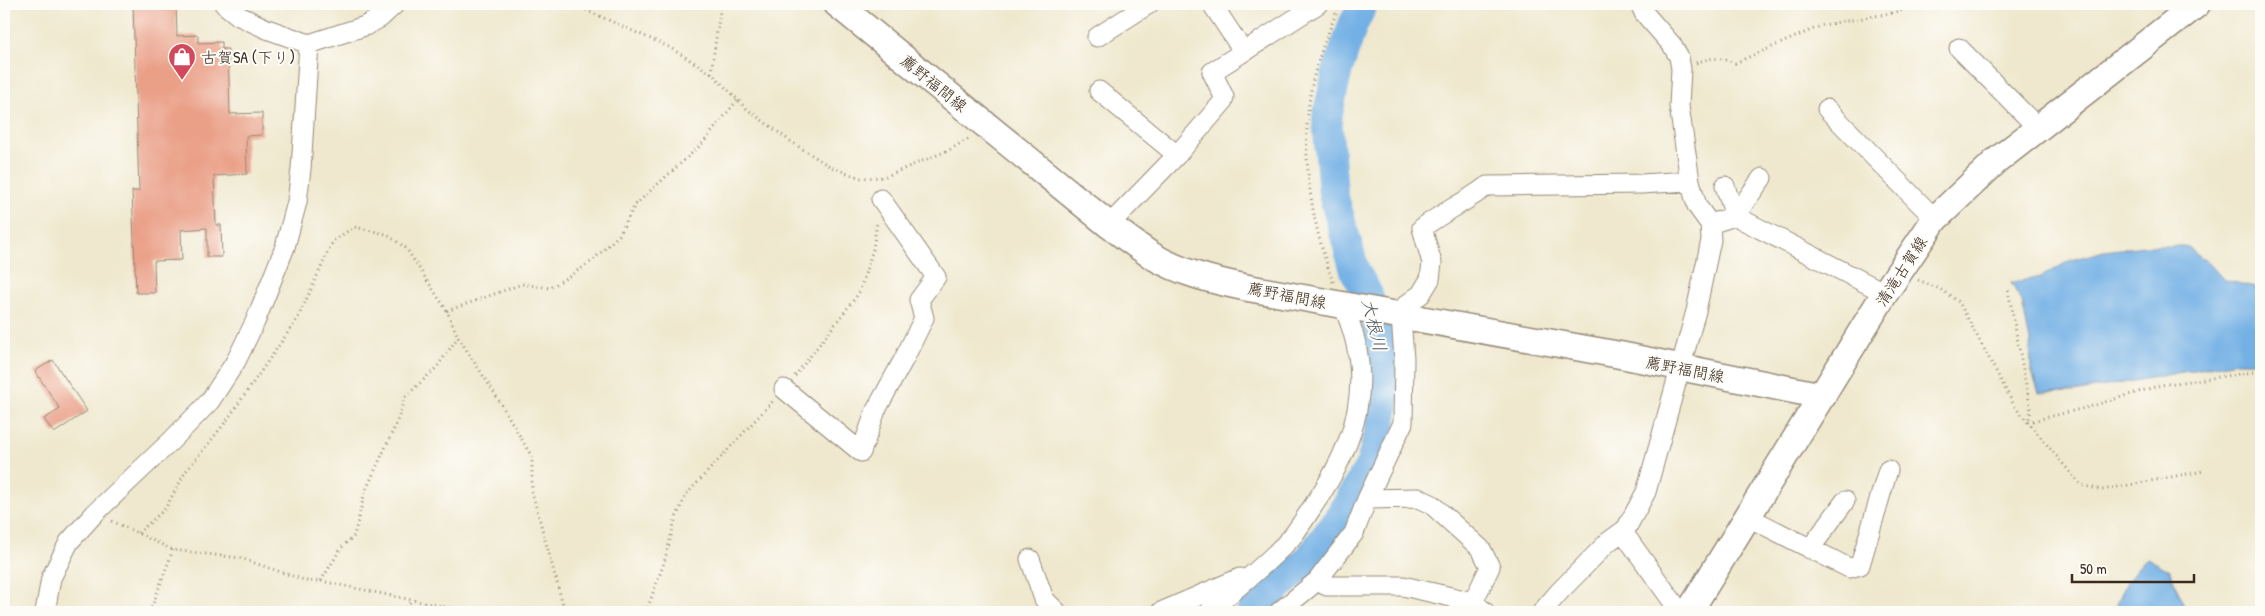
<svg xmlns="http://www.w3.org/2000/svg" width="2265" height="616" viewBox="0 0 2265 616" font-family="'Patrick Hand','Klee One',sans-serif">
	<rect width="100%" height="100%" fill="#fdfcf7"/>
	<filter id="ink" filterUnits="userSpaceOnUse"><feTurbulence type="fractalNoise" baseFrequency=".02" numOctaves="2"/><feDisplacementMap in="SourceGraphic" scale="10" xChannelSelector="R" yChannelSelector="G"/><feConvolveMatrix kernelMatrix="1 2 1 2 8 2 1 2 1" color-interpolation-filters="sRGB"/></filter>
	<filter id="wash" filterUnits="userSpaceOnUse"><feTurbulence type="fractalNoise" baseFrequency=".0096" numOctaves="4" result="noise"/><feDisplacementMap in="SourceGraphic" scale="20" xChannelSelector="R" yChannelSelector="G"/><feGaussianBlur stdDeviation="1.12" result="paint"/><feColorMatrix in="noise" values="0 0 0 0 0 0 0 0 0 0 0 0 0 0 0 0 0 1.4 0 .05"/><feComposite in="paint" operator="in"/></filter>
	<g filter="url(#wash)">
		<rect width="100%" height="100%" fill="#efe8ce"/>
		<path fill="#73b0e5" stroke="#576d82" d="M2144,246H2185L2206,260L2224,280L2261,288V362H2237L2074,392L2039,393L2031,370L2030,341L2022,302L2011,283L2041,277L2071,260L2104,251Z
			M2147,558L2169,570L2188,612H2115C2120,592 2131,572 2147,558Z"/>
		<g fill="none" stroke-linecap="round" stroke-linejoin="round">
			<path stroke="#73b0e5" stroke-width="30" d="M1251,612L1309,559L1341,515L1371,464L1381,424L1386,389L1381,343L1368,294L1355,271L1333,194L1327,118L1338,69L1353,25L1363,4"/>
		</g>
		<g id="blocks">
			<path fill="#ea9f87" d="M176,4L177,36L198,35V43L222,42V49H228L230,114L262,113V135L246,136L247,174L214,176L216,225H221L222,257H207V228L181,230L182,260L154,261L155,293H136L132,191H139L133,5Z
				M53,360L87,411L54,433L44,419L60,409L35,371Z"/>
		</g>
	</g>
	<g filter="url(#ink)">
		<use href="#blocks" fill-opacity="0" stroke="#958976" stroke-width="1"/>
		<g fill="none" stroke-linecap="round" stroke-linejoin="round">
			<defs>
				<path id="street" d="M224,4L239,16L267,29L309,44L365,26L380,18L395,4
					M1212,4L1243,51
					M1097,37L1149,4
					M1959,48L2038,128
					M1099,91L1177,155
					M1827,109L1935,219
					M1725,186L1735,216
					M1735,216L1762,178
					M1710,224L1735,216L1885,293
					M1109,225L1177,155L1222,103L1224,97L1212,72L1318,4
					M784,389L861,452L876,410L904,359L924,318L919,300L936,277L881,199
					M1367,499L1418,498L1431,504L1481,549L1490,567L1473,602
					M1748,517L1849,568L1860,565L1888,470
					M1623,532L1680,612
					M1810,549L1845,501
					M1030,559L1044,599L1057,612
					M1317,581L1327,586H1403L1473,602L1485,612
					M45,612L51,578L69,542L95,513L171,441L210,401L236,361L255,322L285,247L297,202L301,169L309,44
					M1161,612L1240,578
					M1209,612C1236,588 1266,565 1291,538C1299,528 1306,517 1313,506C1356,444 1377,380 1343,306
					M1279,612L1317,581L1354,533L1367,499L1403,423L1404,359L1401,316L1406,305L1421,294L1430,279L1432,263L1422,228C1443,212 1466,202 1487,186L1641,184L1690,181
					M1542,612L1559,592L1608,542L1626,529L1646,492L1696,311L1711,240L1710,224L1697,206L1690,181L1679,106L1681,69L1679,57L1672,45L1644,13L1640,4"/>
				<path id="secondary" d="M837,4L1109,225C1123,235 1137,246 1151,255C1180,273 1215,281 1248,288L1620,355L1823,396
					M1689,612L1885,293L1935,219L1995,162L2197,4"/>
			</defs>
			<use href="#street" stroke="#958976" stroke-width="21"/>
			<use href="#secondary" stroke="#958976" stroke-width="29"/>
			<path stroke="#958976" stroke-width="3" stroke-dasharray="1 4" stroke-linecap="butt" d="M572,4L669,47L711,73L748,110L793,143L831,167L860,178L884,177L949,150L970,138
				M1696,63C1711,57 1720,57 1735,63L1823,25L1892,13L1923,4
				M711,73L721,4
				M1918,280L1940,289L1959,302L2015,407L2081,485L2102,490L2203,471
				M1333,282C1311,222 1300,154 1311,90C1316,61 1329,31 1340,4
				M2008,290L2031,411L2028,421
				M447,311L522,284L550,288L591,262L619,235L635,205L704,142L738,99
				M795,376L859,293L873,249L877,222
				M2028,422L2089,407L2161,385L2261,371
				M112,521L173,550L240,558L307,581H321L470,612
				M138,533L165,509L186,471L225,423L298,318L333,241L354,227L386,234L406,248L447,311L458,337L497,397L532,457V492L565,612
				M321,581L341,548L354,536L365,492L397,422L405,397L437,367L458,337
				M150,612L173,550
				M405,612L411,600
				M646,612L664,563L675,520L686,495L773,401"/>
			<use href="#street" stroke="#fff" stroke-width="19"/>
			<use href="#secondary" stroke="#fff" stroke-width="26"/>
		</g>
	</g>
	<defs>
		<symbol id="shop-pin" viewBox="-11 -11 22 30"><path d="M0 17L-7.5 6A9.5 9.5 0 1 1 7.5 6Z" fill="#d1495b" stroke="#fdfcf7"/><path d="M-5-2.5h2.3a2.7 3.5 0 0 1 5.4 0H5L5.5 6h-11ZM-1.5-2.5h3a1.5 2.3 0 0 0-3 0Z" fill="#fff"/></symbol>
	</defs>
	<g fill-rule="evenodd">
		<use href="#shop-pin" x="166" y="41" width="32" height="43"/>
	</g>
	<g text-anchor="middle" stroke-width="4" stroke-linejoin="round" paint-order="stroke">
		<g font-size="16" fill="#3b2a1e" stroke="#fdfcf7" text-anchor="start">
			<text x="201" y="63">古賀SA (下り)</text>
		</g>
		<g font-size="16" fill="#3b2a1e" stroke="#fdfcf7">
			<text transform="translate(934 83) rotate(39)" y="6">薦野福間線</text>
			<text transform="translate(1901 271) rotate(-57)" y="6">清滝古賀線</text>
			<text transform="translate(1287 295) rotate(11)" y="6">薦野福間線</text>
			<text transform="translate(1685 369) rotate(11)" y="6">薦野福間線</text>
		</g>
		<g font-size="18" font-style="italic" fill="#4f5964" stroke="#fdfcf7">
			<text transform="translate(1374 325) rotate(76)" y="6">大根川</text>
		</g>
	</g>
	<rect width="2265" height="616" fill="none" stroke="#fdfcf7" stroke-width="20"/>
	<path d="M2072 574v8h122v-8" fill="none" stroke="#3b2a1e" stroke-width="2.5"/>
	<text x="2080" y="574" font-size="15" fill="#3b2a1e" stroke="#fdfcf7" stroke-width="4" paint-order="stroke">50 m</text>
</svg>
